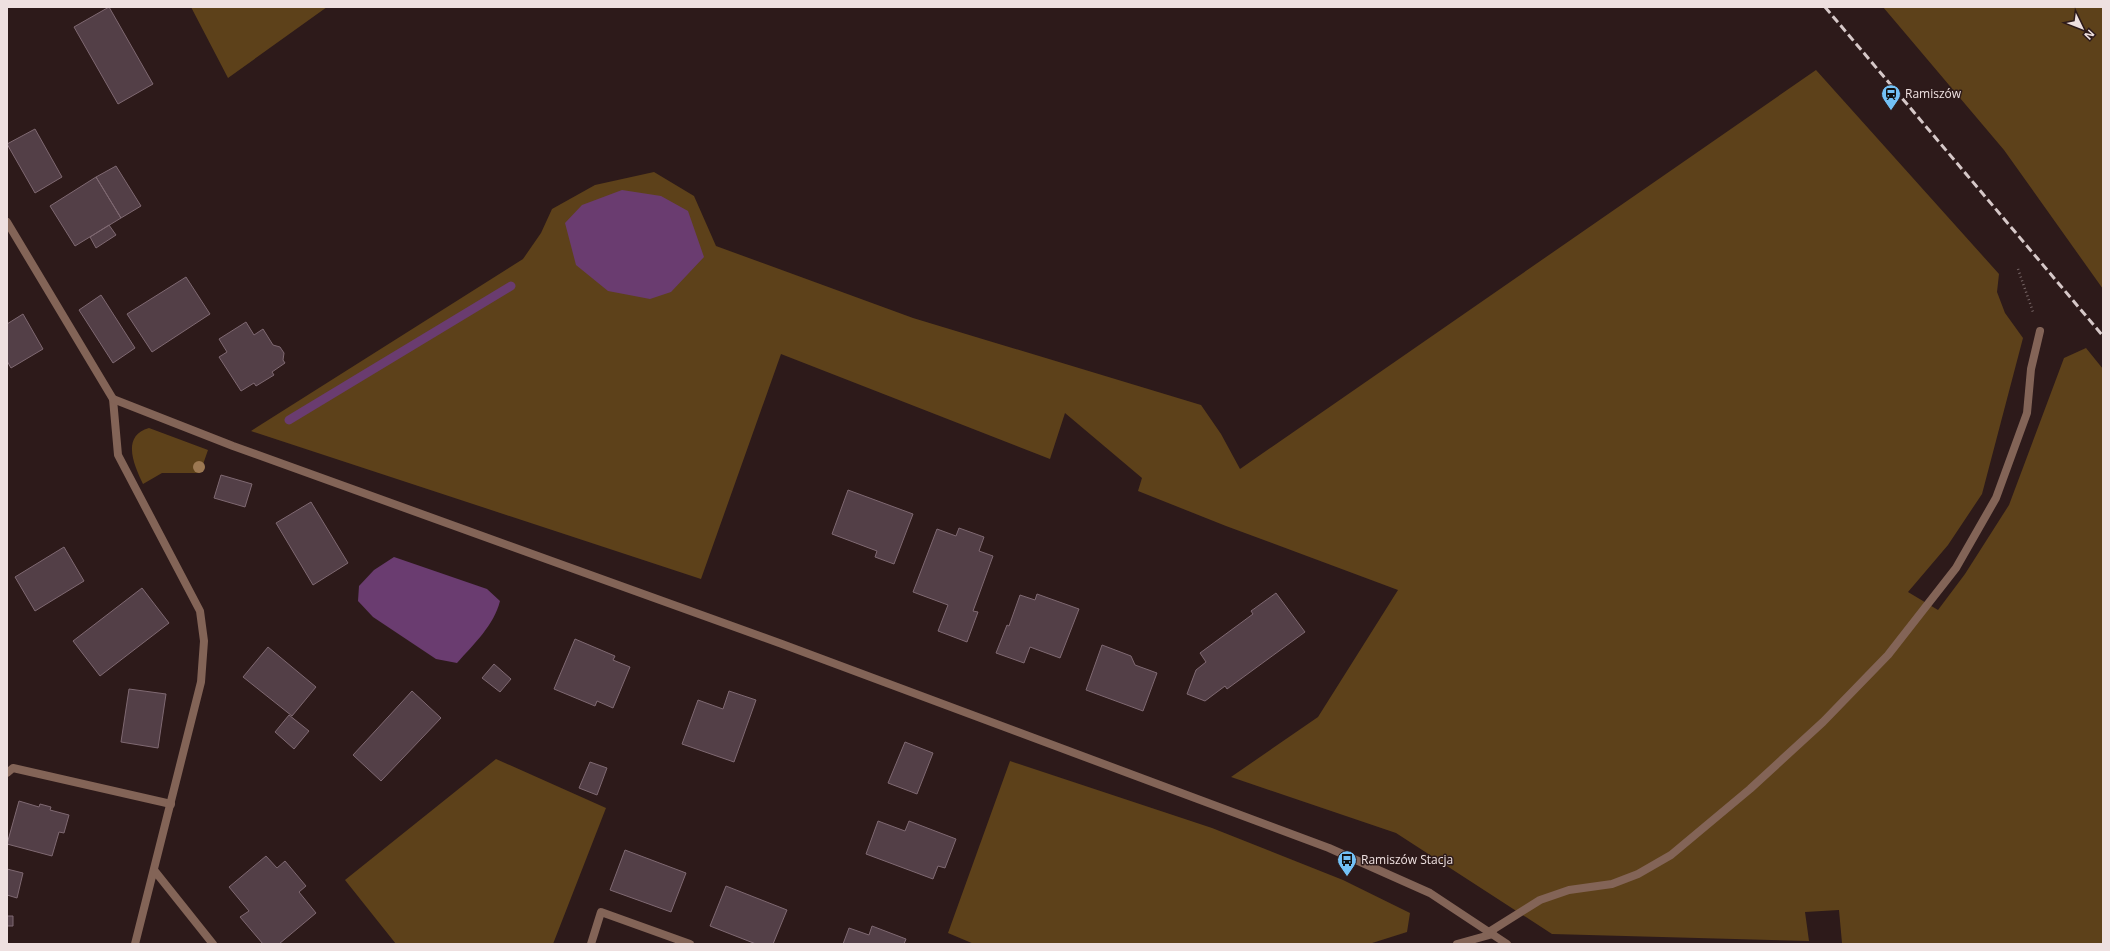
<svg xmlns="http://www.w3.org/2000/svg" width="2110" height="951" viewBox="0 0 2110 951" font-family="'Open Sans',sans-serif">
	<rect width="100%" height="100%" fill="#2d1a1a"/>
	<path fill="#5d411a" d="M191,7H327L228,78Z
		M1883,7H2103V289L2004,150Z
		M1816,70L1999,274L1997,292L2005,313L2023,338L1982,494L1948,545L1908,592L1938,610L1965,574L2009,505L2064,358L2086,348L2103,369V944L1842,943L1839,910L1805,912L1809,941L1552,934L1396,833L1231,777L1318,717L1398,590L1226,526L1138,491L1142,478L1065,413L1050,459L781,354L701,579L251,431L523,259L541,233L552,209L595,185L654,172L694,196L716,246L913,318L1201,405L1221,434L1240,469Z
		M149,428L208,450L200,473H162L143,484C135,467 120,436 149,428Z
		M496,759L606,808L553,944H396L345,880Z
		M1010,761L1212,828L1343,880L1410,913L1407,932L1369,944H974L948,933Z"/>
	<path fill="#6a3c70" d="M622,190L661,196L688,211L704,257L671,292L650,299L608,291L576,265L565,223L582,205Z
		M394,557L487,589L500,601C494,625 474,644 457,663L436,659L373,617L358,601L359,586L374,570Z"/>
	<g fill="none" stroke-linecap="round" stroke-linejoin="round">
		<path stroke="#6a3c70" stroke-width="9" d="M289,420L511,286"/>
	</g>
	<path fill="#533f47" stroke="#7f6972" d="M109,7L153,84L118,104L74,27Z
		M35,129L62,177L35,193L7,144Z
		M116,166L141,206L121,218L96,177Z
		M96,177L121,218L75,246L50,206Z
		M109,225L116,235L96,248L90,237Z
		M186,277L210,314L152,352L127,314Z
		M101,295L135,348L113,363L79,310Z
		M23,314L43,349L11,368L7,361V324Z
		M246,322L254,335L263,329L273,345L280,347L284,353L283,360L285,363L272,372L274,375L256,386L254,383L241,391L219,357L227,352L219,339Z
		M221,475L252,484L245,507L214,498Z
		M848,490L913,514L894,564L875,557L877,551L832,534Z
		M311,502L348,563L313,585L276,523Z
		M959,528L984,537L979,551L993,556L973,611L978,612L967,642L938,631L948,605L913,592L937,529L956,536Z
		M64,547L84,581L35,611L15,577Z
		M142,588L169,623L100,676L73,641Z
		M1276,593L1305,632L1227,689L1225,686L1205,701L1187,694L1196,670L1206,662L1200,653L1253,614L1251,611Z
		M1037,594L1079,609L1060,658L1030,647L1024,663L996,653L1007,625L1009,626L1020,595L1035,600Z
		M575,639L615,656L613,660L630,667L613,708L597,701L595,706L554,689Z
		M1102,645L1131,656L1135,665L1157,673L1143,711L1086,690Z
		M268,647L316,687L292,716L243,677Z
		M494,664L511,679L500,692L482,678Z
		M129,689L166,694L158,748L121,742Z
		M412,691L441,718L381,781L353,755Z
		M729,691L756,700L734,762L682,744L698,700L723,709Z
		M289,715L309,731L294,749L275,732Z
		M905,742L933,753L917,794L888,783Z
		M590,762L607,768L597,795L579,788Z
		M19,801L39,807L40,804L51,807L50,810L69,815L64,833L59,832L52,856L7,844Z
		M878,821L905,831L909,821L956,839L945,868L938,866L933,879L866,854Z
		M625,850L686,873L671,912L610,890Z
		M266,856L277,868L285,861L306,886L299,892L316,913L279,944H263L240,917L249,911L229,887Z
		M7,869L23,873L17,898L7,895Z
		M726,886L787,910L773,944H756L710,926Z
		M7,916H13V926H7Z
		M872,926L906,939L904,944H843L849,928L869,935Z"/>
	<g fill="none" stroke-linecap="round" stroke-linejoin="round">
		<path stroke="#786767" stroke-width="2.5" stroke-dasharray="1 3" stroke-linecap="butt" d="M2018,269L2033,312"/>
		<path stroke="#836457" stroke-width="8" d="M7,773L13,768L171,804
			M1489,932L1540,900L1569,890L1612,884L1638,874L1671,855L1750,789L1823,722L1888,655L1956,568L1996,498L2027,413L2031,369L2040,331
			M591,944L601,912L690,944"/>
		<path stroke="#836457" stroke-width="8" d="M113,399L118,455L200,611L204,641L201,682L135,944
			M154,870L213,944
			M1457,944L1493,934"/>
		<path stroke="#836457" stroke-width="8" d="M7,222L113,399L233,446L782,644L1329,848L1430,893L1507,944"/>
		<path stroke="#d6c8c8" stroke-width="3" stroke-dasharray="8 4" stroke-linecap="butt" d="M1825,7L2103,336"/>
	</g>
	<circle fill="#9c7852" cx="199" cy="467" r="6"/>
	<defs>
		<symbol id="station-pin" viewBox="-11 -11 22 30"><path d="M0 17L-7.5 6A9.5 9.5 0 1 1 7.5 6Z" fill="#73c1f6" stroke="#2d1a1a"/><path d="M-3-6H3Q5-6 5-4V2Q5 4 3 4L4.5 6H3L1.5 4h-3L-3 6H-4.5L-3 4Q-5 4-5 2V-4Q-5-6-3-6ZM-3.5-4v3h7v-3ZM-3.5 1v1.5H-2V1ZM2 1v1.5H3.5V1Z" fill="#111"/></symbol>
		<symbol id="bus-pin" viewBox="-11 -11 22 30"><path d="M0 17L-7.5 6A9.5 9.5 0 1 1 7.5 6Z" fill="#73c1f6" stroke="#2d1a1a"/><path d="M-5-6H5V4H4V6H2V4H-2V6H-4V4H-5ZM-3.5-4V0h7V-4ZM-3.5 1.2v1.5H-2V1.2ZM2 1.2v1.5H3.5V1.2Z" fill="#111"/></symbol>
	</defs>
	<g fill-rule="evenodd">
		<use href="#station-pin" x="1880" y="83" width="22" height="30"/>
		<use href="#bus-pin" x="1336" y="849" width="22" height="30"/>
	</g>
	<g text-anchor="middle" stroke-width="3" stroke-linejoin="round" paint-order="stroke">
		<g font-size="12" fill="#eee0e0" stroke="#2d1a1a" text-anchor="start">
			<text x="1905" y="98">Ramiszów</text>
			<text x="1361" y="864">Ramiszów Stacja</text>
		</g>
	</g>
	<rect width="2110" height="951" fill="none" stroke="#eee0e0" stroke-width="16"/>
	<g transform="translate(2082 28) rotate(133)" stroke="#2d1a1a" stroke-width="3" paint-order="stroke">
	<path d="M0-3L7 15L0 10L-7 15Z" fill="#eee0e0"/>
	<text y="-6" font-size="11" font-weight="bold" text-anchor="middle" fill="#eee0e0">N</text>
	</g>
</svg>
